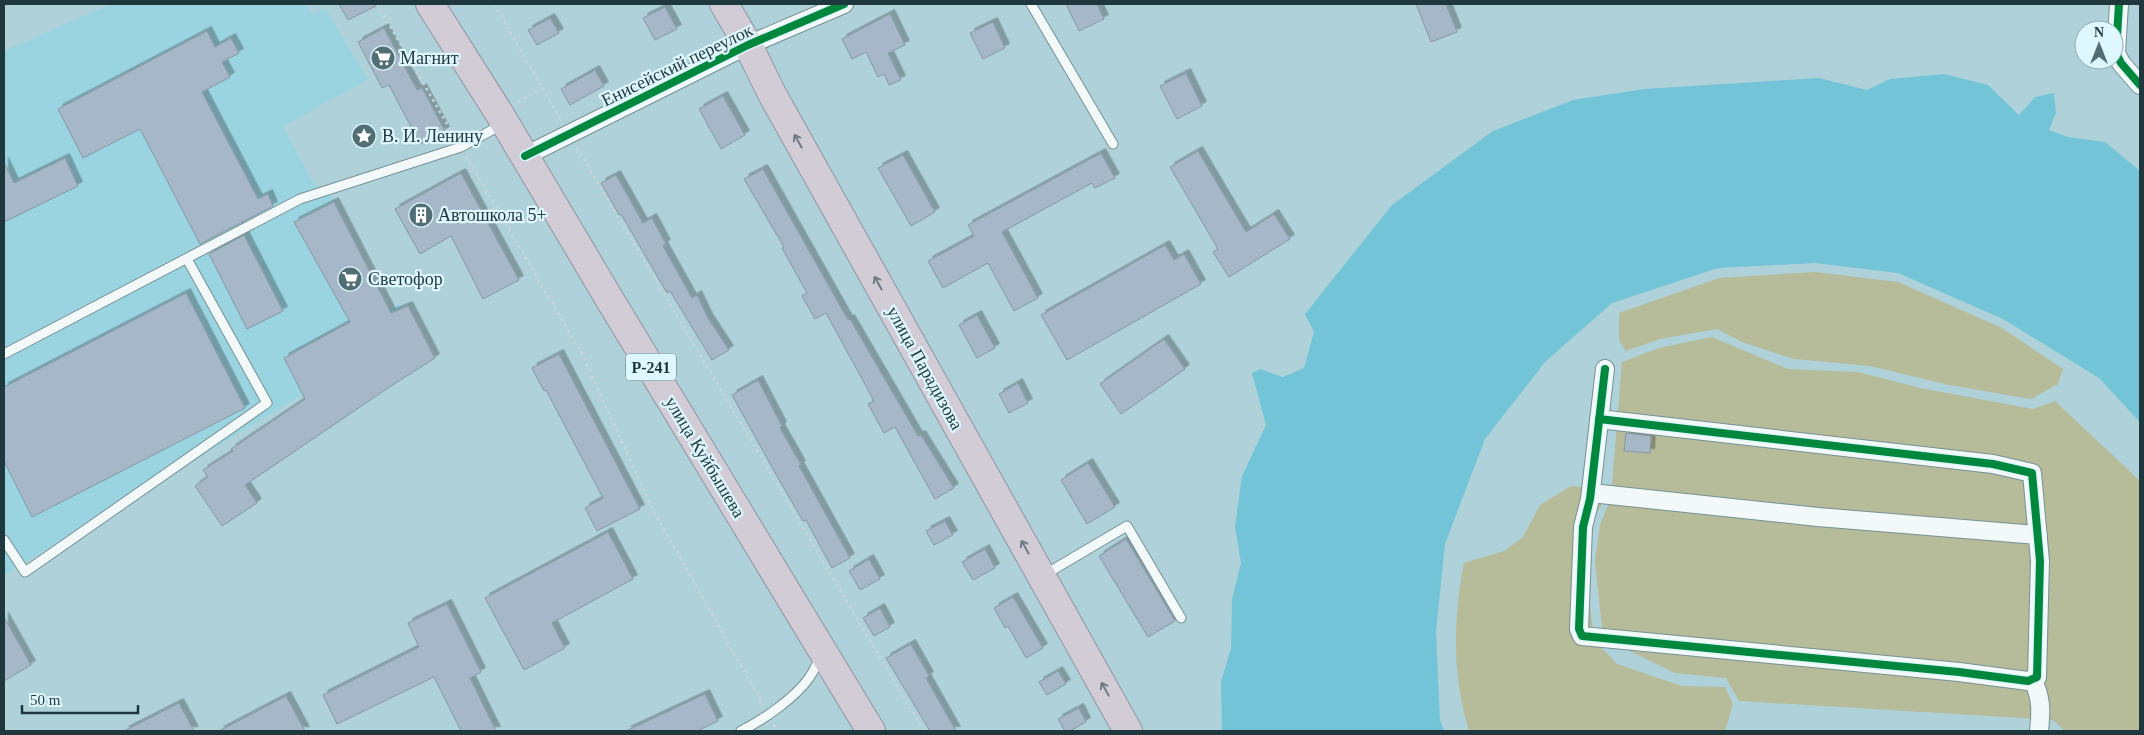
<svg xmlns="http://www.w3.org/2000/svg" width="2144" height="735" viewBox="0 0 2144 735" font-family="'Times New Roman',serif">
	<defs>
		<filter id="shadow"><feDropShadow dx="4.5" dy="-4.5" stdDeviation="0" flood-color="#0004"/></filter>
	</defs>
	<rect width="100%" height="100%" fill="#afd2da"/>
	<path fill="#9bd4e1" d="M111,4H305L312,14L326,9L368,80L283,126L314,185L331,194L385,311L400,303L423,359L363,361L302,395L4,575V51Z"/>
	<path fill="#b6bb99" d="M1815,272L1898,282L2002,328L2063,369L2058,384L2031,399L1949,385L1870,366L1794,359L1742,342L1717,329L1660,339L1626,351L1619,340V313L1719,278Z
		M1712,337L1788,369L1858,372L1920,388L2033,409L2055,401L2140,481V731H2065L2053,720L1739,701L1726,678L1675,673L1603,638L1595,561L1600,525L1611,497L1622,362L1659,348Z
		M1571,486L1599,489L1607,497L1594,517L1585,560L1594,640L1617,664L1682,686L1725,687L1733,704L1725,731H1469C1452,676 1453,619 1464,563L1504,551L1523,537L1540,505Z"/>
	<path fill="#72c4d6" d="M1944,74L1988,85L2019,115L2035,97L2054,93L2056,113L2049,130L2068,137L2105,142L2140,171V422L2099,378L2003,319L1898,273L1815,263L1718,268L1612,303L1545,362L1485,439L1445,544L1436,632L1440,720L1444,731H1222L1221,682L1231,648L1232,599L1241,563L1235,527L1242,476L1266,425L1252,373L1260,369L1283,377L1304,368L1314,332L1305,314L1392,205L1493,131L1573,100L1644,89L1819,78L1867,90L1890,79Z"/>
	<path fill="#a6b8c8" stroke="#8697a2" filter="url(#shadow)" d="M339,4H380L348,20Z
		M1066,4H1097L1104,19L1079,31Z
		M1416,4H1446L1457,32L1431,42Z
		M665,7L677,29L655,40L643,18Z
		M890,14L905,45L888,53L901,80L889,85L884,74L878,77L866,52L852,59L842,39Z
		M550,18L559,33L537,45L528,30Z
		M993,22L1005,48L983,59L970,33Z
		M384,28L417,90L422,88L445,131L420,144L389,85L382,88L358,42Z
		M207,31L215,47L231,38L239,53L222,62L230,77L202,92L258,199L268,194L273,206L200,244L140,129L83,158L58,109Z
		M595,70L604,86L570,105L561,89Z
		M1186,73L1202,106L1177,119L1160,86Z
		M723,96L745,135L721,149L699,109Z
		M1198,151L1246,232L1274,214L1290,239L1229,277L1213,252L1218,249L1170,167Z
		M1101,153L1115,178L1095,188L1092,183L1002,232L1038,298L1014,311L988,263L943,288L928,261L974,236L968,225Z
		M903,155L935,212L911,226L878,168Z
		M65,158L78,186L4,222V162L14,183Z
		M763,169L848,320L850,319L918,436L921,435L954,488L935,499L895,427L884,433L868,404L874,401L826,313L815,319L802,296L807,293L782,248L784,247L744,179Z
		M461,173L519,280L483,299L451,236L420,254L395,209Z
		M616,175L643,223L652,218L666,244L663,246L692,298L697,295L708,318L729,350L712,360L670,291L667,293L621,214L619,215L601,183Z
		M334,202L391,313L408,306L435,358L388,388L245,485L257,503L222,526L195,486L208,477L203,470L233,451L231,449L305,399L284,358L350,322L294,222Z
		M244,235L283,311L247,329L209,254Z
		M1165,245L1174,260L1184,254L1201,284L1067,360L1041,315Z
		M186,293L245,408L32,517L4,461V387Z
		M977,315L995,348L977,358L959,325Z
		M1164,339L1185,369L1121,414L1100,384Z
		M559,354L640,509L597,531L585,508L603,498L546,390L544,391L532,368Z
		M758,380L782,426L780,428L801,465L799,466L850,558L832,568L806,520L803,521L778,478L732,395Z
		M1018,383L1028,403L1009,413L999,394Z
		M1626,433L1651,436L1650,453L1624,451Z
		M1088,463L1115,507L1087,524L1061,480Z
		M945,521L953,535L934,545L926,531Z
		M608,532L633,579L552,623L565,648L524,670L485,598Z
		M1126,539L1175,621L1148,637L1099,556Z
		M985,549L995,568L973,580L962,562Z
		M869,559L880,579L860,590L849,571Z
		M1013,597L1043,648L1026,658L1008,626L1005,628L994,608Z
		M447,604L481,672L470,678L496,731H461L434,677L337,724L323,695L419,647L408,623Z
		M880,608L890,627L874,636L863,618Z
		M4,617L31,665L4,681Z
		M911,644L929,676L926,678L956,731H930L886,658Z
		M1058,671L1066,684L1047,695L1039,682Z
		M705,694L718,721L697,731H626Z
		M286,696L305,731H219Z
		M179,703L194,731H124Z
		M1079,708L1086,722L1070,731H1065L1058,719Z"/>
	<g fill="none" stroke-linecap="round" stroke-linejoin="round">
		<defs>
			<path id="lane" d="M1031,4L1113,144
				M4,354L300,199L461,147L503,124
				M4,540L25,572L267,403L187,259
				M1044,575L1127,526L1181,618
				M741,731C763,720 795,698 809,678C814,671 817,663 821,657"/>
			<path id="street" d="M2119,4L2116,53L2121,63L2140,85
				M525,156L748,45L844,4
				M1599,419L1993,464L2032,473L2040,561L2037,677L2028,681L1959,672L1582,636L1579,629L1583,527L1590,499L1605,369
				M1591,493L1818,517L2038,535
				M2032,679C2042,697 2041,712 2039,731"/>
			<path id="highway" d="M430,4L499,113L610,300L871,731
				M724,4L748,45L772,94L1128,731"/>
		</defs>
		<use href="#lane" stroke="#759197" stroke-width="11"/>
		<use href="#street" stroke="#759197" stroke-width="20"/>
		<use href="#highway" stroke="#8f95a2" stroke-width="30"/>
		<path stroke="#c9d5d7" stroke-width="2.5" stroke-dasharray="2.5 4" stroke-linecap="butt" d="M377,4L454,136
			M494,4L561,120
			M518,102L541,89
			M577,148L924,731
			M466,156L582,354L650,504L763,705
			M774,725L778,731"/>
		<use href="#lane" stroke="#f3f8f9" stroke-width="9"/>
		<use href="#street" stroke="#f3f8f9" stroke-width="18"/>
		<use href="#highway" stroke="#d2ccd7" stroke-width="28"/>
		<defs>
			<path id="cycleway" d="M2119,4L2116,53L2121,63L2140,85
				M525,156L748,45L844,4
				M1599,419L1993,464L2032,473L2040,561L2037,677L2028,681L1959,672L1582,636L1579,629L1583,527L1590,499L1605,369"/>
		</defs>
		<use href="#cycleway" stroke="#def6fd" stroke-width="11"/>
		<use href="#cycleway" stroke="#00873e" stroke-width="8"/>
	</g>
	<defs><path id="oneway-shaft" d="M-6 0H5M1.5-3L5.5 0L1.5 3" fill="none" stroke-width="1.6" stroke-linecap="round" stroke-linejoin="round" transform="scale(1.25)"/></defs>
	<g stroke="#6f7b83">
		<use href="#oneway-shaft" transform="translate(798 141) rotate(-119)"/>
		<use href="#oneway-shaft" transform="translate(878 283) rotate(-119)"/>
		<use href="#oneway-shaft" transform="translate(1025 547) rotate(-119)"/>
		<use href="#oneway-shaft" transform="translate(1105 689) rotate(-119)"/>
	</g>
	<defs>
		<symbol id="supermarket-disc" viewBox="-11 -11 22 22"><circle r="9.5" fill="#516e75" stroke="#def6fd"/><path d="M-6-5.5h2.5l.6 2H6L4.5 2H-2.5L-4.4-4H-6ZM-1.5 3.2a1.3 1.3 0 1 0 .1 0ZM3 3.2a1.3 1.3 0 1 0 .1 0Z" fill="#fff"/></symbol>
		<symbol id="sight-disc" viewBox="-11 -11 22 22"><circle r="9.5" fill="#516e75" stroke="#def6fd"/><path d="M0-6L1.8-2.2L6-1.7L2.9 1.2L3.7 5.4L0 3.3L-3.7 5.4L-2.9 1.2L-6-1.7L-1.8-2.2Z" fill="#fff"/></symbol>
		<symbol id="building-disc" viewBox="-11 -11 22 22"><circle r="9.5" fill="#516e75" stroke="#def6fd"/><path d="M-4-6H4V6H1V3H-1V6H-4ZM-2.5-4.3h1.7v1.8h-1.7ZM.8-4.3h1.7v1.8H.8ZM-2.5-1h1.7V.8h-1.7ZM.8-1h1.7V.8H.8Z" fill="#fff"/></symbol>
	</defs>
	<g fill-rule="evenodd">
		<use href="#supermarket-disc" x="369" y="44" width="28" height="28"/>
		<use href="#sight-disc" x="350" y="122" width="28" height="28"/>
		<use href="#building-disc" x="407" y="201" width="28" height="28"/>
		<use href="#supermarket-disc" x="336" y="265" width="28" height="28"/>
	</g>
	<g text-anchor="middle" stroke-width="4.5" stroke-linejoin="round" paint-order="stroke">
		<rect fill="#def6fd" stroke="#587177" stroke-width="1" x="626" y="353.5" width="50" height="27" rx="4"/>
		<g font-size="16" font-weight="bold" fill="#1e383e">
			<text x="651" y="373">Р-241</text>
		</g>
		<g font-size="18" fill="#1e383e" stroke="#def6fd" text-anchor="start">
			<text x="400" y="64">Магнит</text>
			<text x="382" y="142">В. И. Ленину</text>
			<text x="438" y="221">Автошкола 5+</text>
			<text x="368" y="285">Светофор</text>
		</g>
		<g font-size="18" fill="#1e383e" stroke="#def6fd">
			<text transform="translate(677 65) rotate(-26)" y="6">Енисейский переулок</text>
			<text transform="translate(925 368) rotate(61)" y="6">улица Парадизова</text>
			<text transform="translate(705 457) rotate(59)" y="6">улица Куйбышева</text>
		</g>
	</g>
	<rect width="2144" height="735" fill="none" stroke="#1e383e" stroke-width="10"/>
	<g transform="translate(2099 45)"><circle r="24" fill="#def6fd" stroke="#91aab1"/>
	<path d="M0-4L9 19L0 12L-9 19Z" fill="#516e75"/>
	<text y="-8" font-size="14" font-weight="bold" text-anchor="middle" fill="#1e383e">N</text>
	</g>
	<path d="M22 705v8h116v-8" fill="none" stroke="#1e383e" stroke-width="2.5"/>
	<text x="30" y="705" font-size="15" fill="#1e383e" stroke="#def6fd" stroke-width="4" paint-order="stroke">50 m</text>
</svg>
